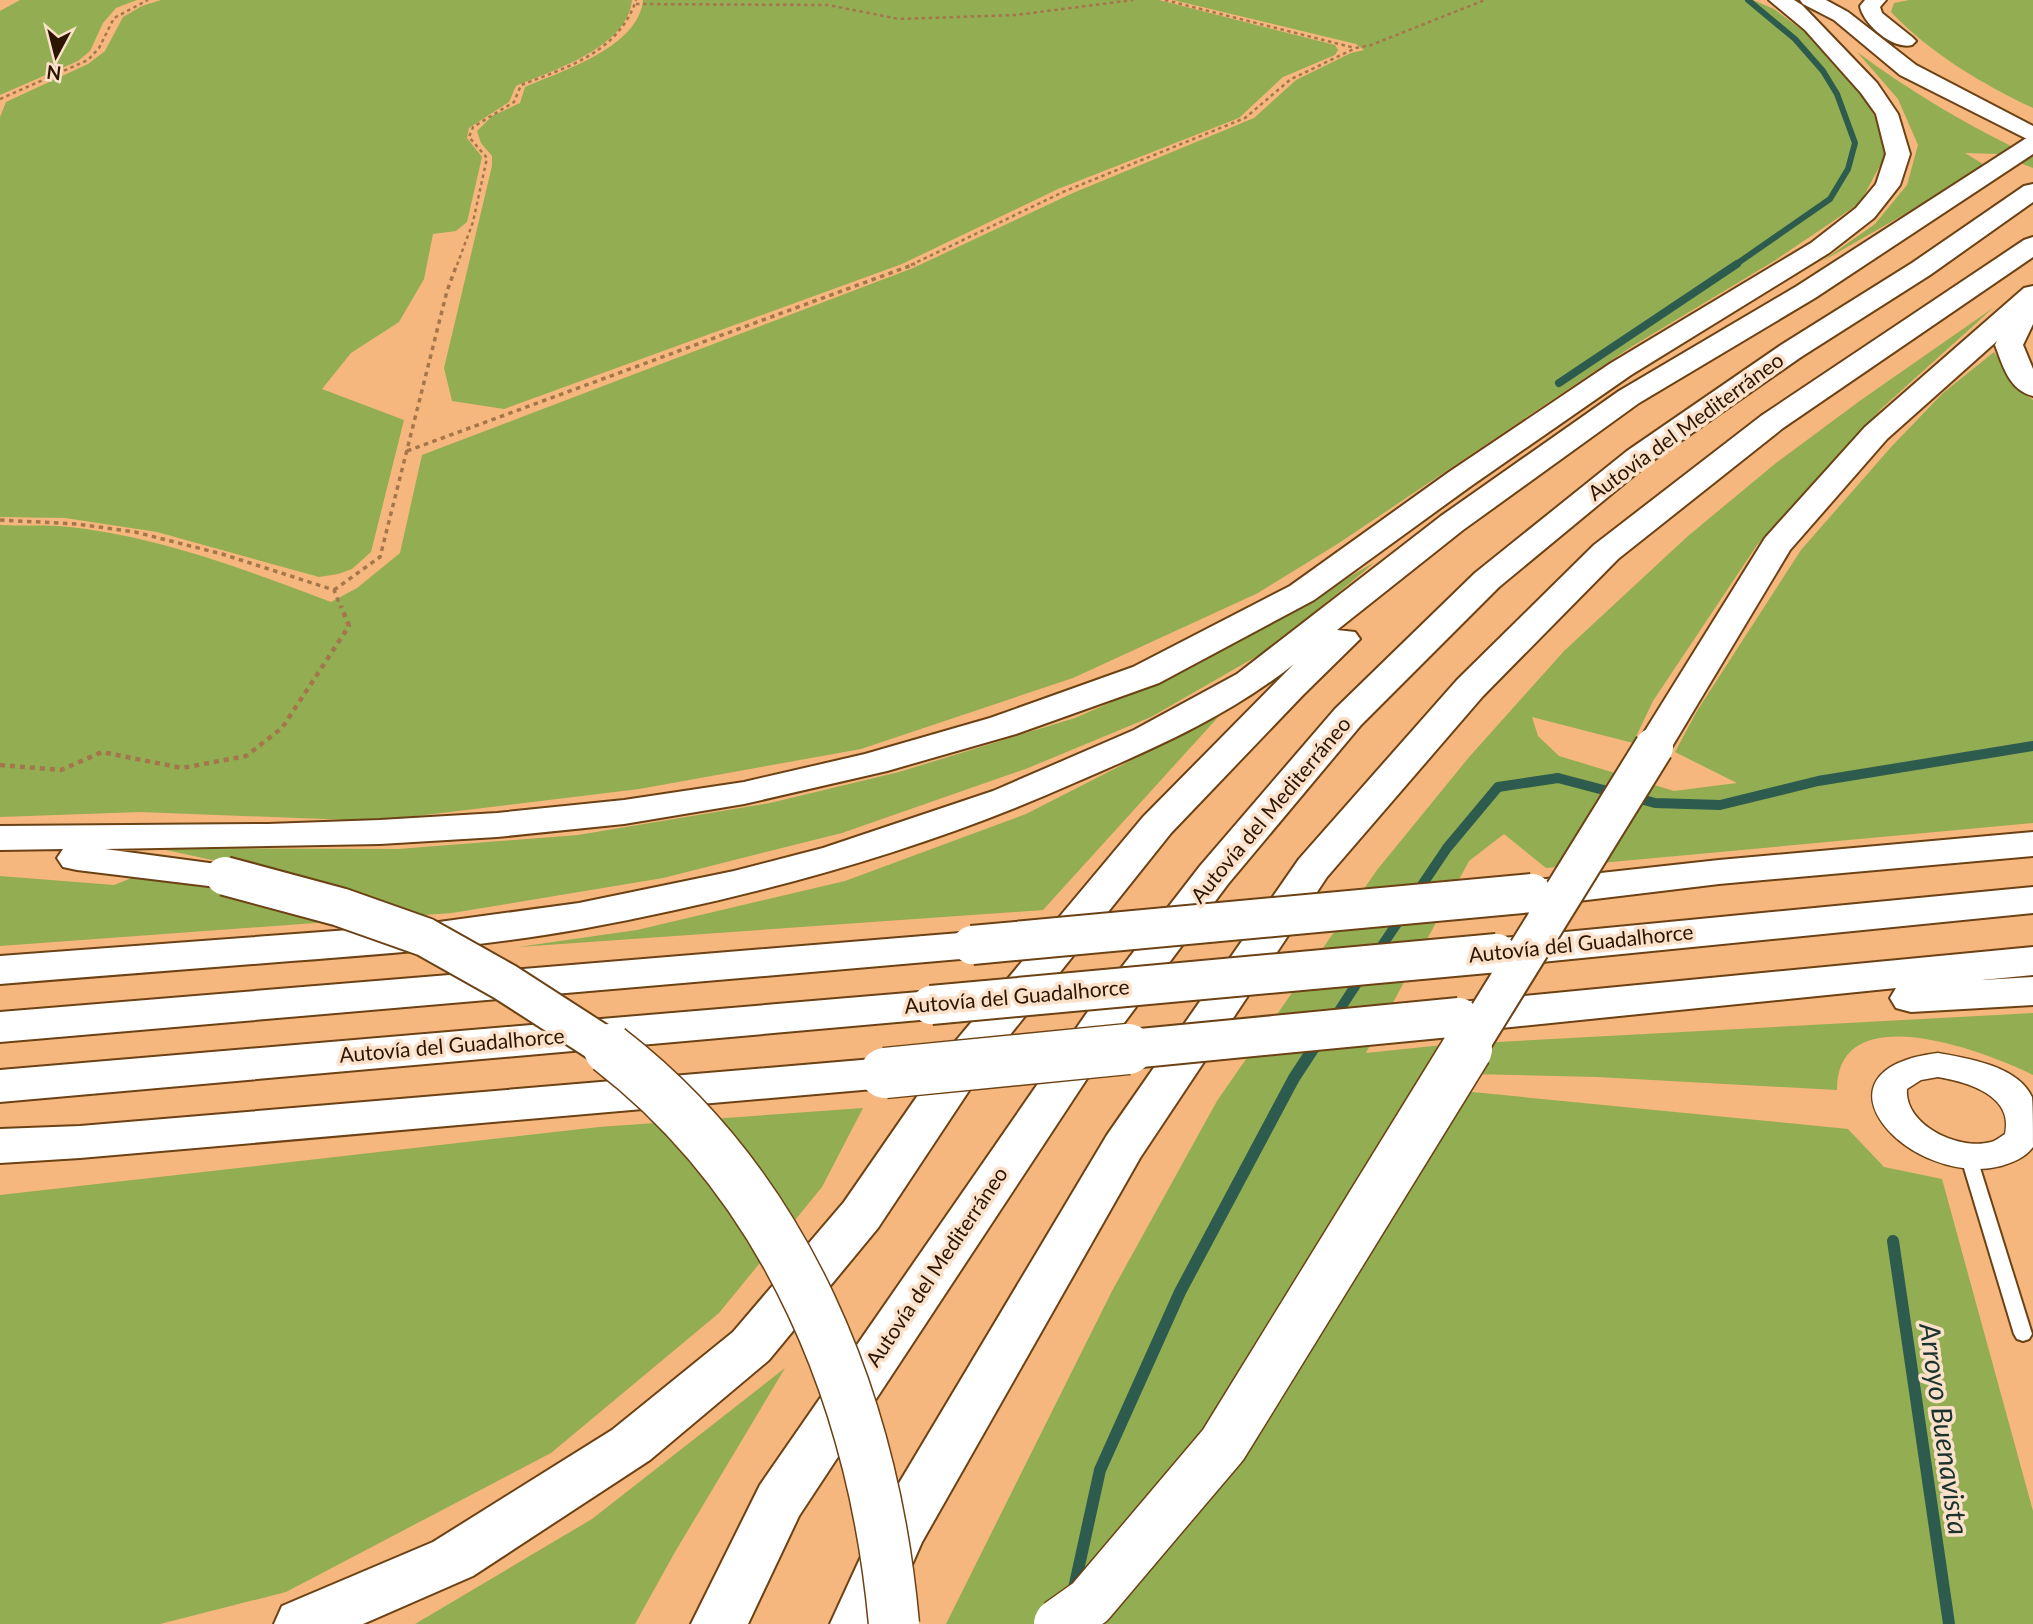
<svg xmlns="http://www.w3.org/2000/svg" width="2033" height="1624" viewBox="0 0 2033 1624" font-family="Lato,sans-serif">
	<rect width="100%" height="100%" fill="#f5b77d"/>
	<path fill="#92ad52" d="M20,0H137L116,8L103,23L90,51L78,61L0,95V11Z
		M161,0H632C627,48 553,70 516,86L509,102L469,128L467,138L482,157L467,222L456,231L433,234L424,279L399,322L351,353L322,389L404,420L371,552L352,569L338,574L319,577L157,532L65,518L0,517V117L6,102L88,64L105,51L123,17L142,6Z
		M643,0H1159L1335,45L1338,50L1335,55L1283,77L1239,118L1058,189L902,264L504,409L452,401L444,368L492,166V156L481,143L477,131L492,116L520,103L525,87C562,71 639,47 643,0Z
		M1173,0H1753L1774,9L1810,36L1857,88L1880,125L1885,156L1860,203L1774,261L1631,347L1339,543L1258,593L1073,678L861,749L639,789L375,821L140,812L0,817V525C20,526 39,525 59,526C153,534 243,569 331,602L357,588L400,553L422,455L913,268L1073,193L1254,118L1296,80L1351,53L1364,50L1356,44Z
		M1909,0H2033V108C1982,84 1930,53 1891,12L1894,3Z
		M1857,52C1912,93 1971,127 2033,157V168L1997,154L1965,153L1983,164L1966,179L1821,262L1875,224L1907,185L1918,145L1898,99Z
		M1993,308L1882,408L1757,545L1653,701L1633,743L1532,717L1538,736L1559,756L1674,791L1737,783L1675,752L1697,711L1801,550L1892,446L1943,393L1994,352L2021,391L2033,400V823L1546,868L1504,834L1469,861L1366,1053L1443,1045L2033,1013V1075C1987,1052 1837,994 1837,1090L1597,1077L1428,1073L1421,1087L1848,1129L1884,1167L1942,1179L2033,1511V1624H946L1112,1291L1217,1101L1377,870L1470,756L1564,651L1688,536L1776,463L1861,400Z
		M1375,562L1273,647L1151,717L1028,768L842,833L663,878L452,913L0,946V876L114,885L134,877L214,888L235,865L157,848L398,849L578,835L770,803L899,772L1075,718L1198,664Z
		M1220,715L1043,910L518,947L637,930L845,881L1026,814Z
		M863,1108L822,1187L719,1313L551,1453L286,1592L160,1624H0V1195L599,1127Z
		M785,1368L675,1552L635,1624H415L592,1519Z"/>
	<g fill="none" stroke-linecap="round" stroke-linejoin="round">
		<path stroke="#2d5b4e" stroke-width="6" d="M1735,265L1830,199L1848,169L1855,143L1837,94L1823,71L1795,39L1748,0"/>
		<path stroke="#2d5b4e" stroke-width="8" d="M1559,383L1737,264"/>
		<path stroke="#2d5b4e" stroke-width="10" d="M1633,797L1655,803L1720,805L1818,781L2033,746
			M1416,894L1447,848L1498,787L1558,778L1615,793
			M1377,953L1402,916
			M1333,1020L1361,977
			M1312,1051L1319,1041"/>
		<path stroke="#2d5b4e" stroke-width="12" d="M1893,1241L1949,1624
			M1073,1593L1100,1470L1180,1292L1294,1078L1313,1049"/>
		<defs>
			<path id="lane" d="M1968,1149L1974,1151L1976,1155L2032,1334L2029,1339L2023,1341L2017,1339L2014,1334L1960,1155L1962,1151Z"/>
			<path id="street" d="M1938,1053C1967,1058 2018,1066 2032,1097C2033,1110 2033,1133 2033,1147C2025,1158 2013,1162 2001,1166C1912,1189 1798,1070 1938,1053ZM1938,1077C1967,1082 2014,1095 2005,1134C2000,1137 1996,1141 1991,1142C1959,1151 1904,1125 1907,1089L1921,1080Z"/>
			<path id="primary" d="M1800,0H1826L1848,12L1916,65L2033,126V142L1900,75L1834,20L1803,4Z
				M1865,0H1886L1880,7L1882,13L1912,37L1916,41L1912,45C1893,50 1863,24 1860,6Z"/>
			<path id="highway" d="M1769,0H1794L1802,5L1877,83L1898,114L1910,154L1900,185L1874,218L1829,253L1631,375L1471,486L1314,600L1159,683L1016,734L887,771L744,804L624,824L497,837L380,844L105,849L239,867L245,876L239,885L225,888L77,870L63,867L57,858L63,849L0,850V826L268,824L380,820L497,813L624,800L744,782L865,754L990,718L1133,667L1290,586L1449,472L1611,363L1811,243L1856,208L1876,184L1886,154L1876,114L1861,93L1805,30Z
				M2033,137V154L1815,298L1639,403L1463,530L1337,630L1355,632L1360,639L1303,695L1171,833L986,1065L878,1228L769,1360L650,1460L473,1576L363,1624H274L282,1606L433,1542L612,1430L733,1332L844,1202L954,1043L1143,817L1294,664C1229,716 1151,750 1074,783C917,853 749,898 581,929C485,946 388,954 291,961C194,969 97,976 0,984V956L417,925L579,903L734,871L823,848L993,791L1134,730L1237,674L1441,516L1619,391L1797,286L2025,139Z
				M2033,184V202L1930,275L1801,357L1649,463L1499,587L1361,725L1228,884L1121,1027L799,1516L748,1624H691L760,1485L1091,1007L1200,866L1335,709L1475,573L1627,451L1781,345L1912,263L2024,186Z
				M2033,237V257L1783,428L1618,559L1483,696L1327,877L1140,1158L922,1542L886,1624H830L880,1515L1107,1135L1299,859L1457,680L1594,545L1761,416L2024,240Z
				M2033,286V324L2023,345L2033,369V396C2009,390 2003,366 1995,345L1997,341L1887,439L1790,550L1667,755L1654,758L1641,755L1635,747L1765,538L1865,427L2024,288Z
				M2033,832V856L1719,884L1537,906L1523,902L1517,893L1523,884L1537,880L1719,860Z
				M2033,887V913L1502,966L1487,962L1481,952L1487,942L1502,938Z
				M972,932L987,935L993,945L987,955L972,958L0,1042V1012Z
				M2033,947V975L1982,980L2033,977V1005L1911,1012L1896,1008L1890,998L1896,988L1461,1032L1446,1027L1439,1017L1446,1007L1461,1002Z
				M931,991L946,995L952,1005L946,1015L931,1019L0,1102V1070Z
				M885,1058L901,1062L907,1073L901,1084L885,1088L80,1158L0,1163V1129L80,1126Z"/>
		</defs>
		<use href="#lane" stroke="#6c4114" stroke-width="4"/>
		<use href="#street" stroke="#6c4114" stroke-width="3"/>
		<use href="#primary" stroke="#6c4114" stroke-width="4"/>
		<use href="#highway" stroke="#6c4114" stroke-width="4"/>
		<path stroke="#a5764b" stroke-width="2.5" stroke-dasharray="3.5 3.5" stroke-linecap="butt" d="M1165,0L1355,48
			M636,4L828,5L899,19L1016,15L1133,0
			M0,99L88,60L99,48L114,18L148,0
			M457,265L473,222L487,158L469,137L473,127L514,102L521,85C568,67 619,52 636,0
			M911,265L1063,192L1245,118L1291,79L1356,48L1371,45L1485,0"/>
		<path stroke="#a5764b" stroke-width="3.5" stroke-dasharray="4.5 4.5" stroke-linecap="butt" d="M407,451L915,264
			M0,520L77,524L135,532L222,554L334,590L341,608
			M334,590L380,557L447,291L457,264"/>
		<path stroke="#a5764b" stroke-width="4.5" stroke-dasharray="5 5" stroke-linecap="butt" d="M0,765L61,770L102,752L182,768L246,756L282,728L349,626L341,606"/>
		<use href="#lane" fill="#fff" fill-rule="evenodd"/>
		<use href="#street" fill="#fff" fill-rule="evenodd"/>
		<use href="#primary" fill="#fff" fill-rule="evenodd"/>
		<use href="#highway" fill="#fff" fill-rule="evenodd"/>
		<defs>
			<path id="highway-bridge-far1" d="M225,876L340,907L425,937L505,982L612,1051
				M972,945L1532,893
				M931,1005L1497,953
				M1110,1051L1459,1017
				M1466,1051L1654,747"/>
			<path id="highway-bridge" d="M609,1049C789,1188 874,1403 894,1624
				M885,1073L1128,1049
				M1059,1624L1090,1602L1223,1445L1467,1049"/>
		</defs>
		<use href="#highway-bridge-far1" stroke="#6c4114" stroke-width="42" stroke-linecap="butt"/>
		<use href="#highway-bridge" stroke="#6c4114" stroke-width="53" stroke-linecap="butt"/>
		<use href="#highway-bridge-far1" stroke="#fff" stroke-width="38"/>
		<use href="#highway-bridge" stroke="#fff" stroke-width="50"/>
	</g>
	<g text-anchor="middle" stroke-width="7" stroke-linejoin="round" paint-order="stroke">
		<g font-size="21" fill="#2c1500" stroke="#fbe1ca">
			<text transform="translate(1686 427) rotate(-36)" y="7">Autovía del Mediterráneo</text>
			<text transform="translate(1271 810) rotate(-50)" y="7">Autovía del Mediterráneo</text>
			<text transform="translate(1581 944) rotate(-6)" y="7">Autovía del Guadalhorce</text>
			<text transform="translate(1017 997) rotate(-5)" y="7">Autovía del Guadalhorce</text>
			<text transform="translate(452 1046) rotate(-5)" y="7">Autovía del Guadalhorce</text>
			<text transform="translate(937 1267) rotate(-56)" y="7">Autovía del Mediterráneo</text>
		</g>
		<g font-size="28" font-style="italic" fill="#1a332f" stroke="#fbe1ca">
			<text transform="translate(1944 1429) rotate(82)" y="10">Arroyo Buenavista</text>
		</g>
	</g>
	<g transform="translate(56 56) rotate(187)" stroke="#fbe1ca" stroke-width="5" paint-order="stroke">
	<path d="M0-5L12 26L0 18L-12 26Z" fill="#2c1500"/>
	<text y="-10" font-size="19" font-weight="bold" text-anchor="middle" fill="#2c1500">N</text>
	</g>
</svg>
